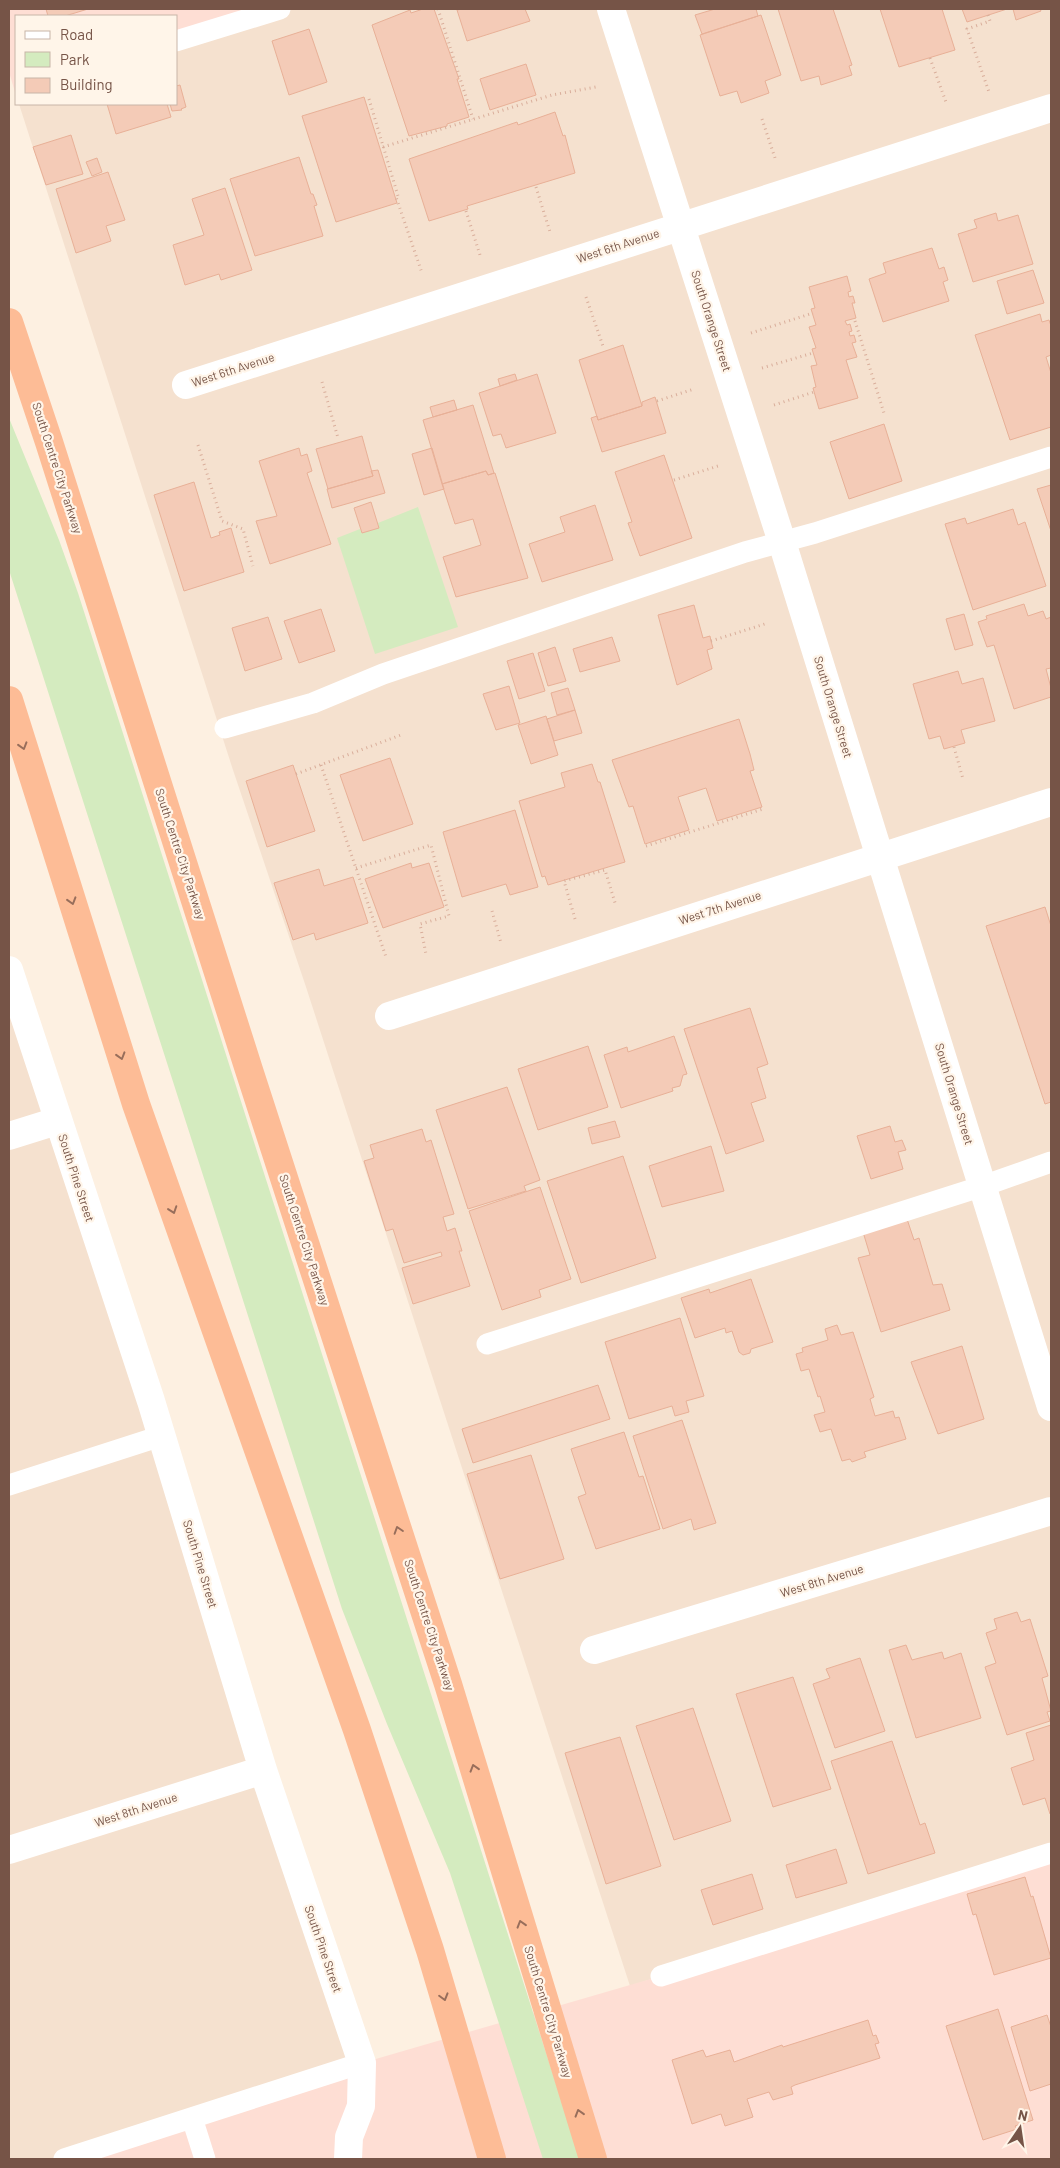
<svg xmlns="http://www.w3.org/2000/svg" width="1060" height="2168" viewBox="0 0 1060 2168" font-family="Barlow,sans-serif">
	<rect width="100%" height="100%" fill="#fdf0e1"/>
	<path fill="#f5e1cf" d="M280,9H1051V1848L630,1986L306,987L233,770L19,104H176V41Z
		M9,970L362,2063L64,2159H9Z"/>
	<path fill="#feded4" d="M9,9H280L176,41V16H16L15,92L9,72Z
		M1051,1848V2159H64L362,2063L661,1976Z"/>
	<path fill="#d4ebbf" d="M9,418L59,540L78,593L580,2159H543L450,1873L387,1724L342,1609L9,570Z
		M418,507L458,627L375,654L337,538L360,529L362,533L379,528L378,523Z"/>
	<path fill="#f4cbb7" stroke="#e8b097" d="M46,9H88L65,16H48Z
		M423,9H434L459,79H457L469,117L447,124V126L409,136L372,25L410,10L411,13Z
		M462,9H525L530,21L467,41L457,10Z
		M715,9H756L758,16L702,34L695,15Z
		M778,9H833L852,65L849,66L852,75L821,85L819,76L801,81Z
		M880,9H942L955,50L899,67Z
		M962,9H1007L967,22Z
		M1013,9H1040L1041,11L1016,20Z
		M761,15L781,75L765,81L769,93L741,103L737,91L720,96L700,35Z
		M309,29L327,82L289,95L272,41Z
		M526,64L536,95L490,110L480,79Z
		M180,85L186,107L181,109L182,110L172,111L170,104H176V86Z
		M364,97L397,203L336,222L302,116Z
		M107,104H167L171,117L116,134Z
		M555,112L563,136L565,135L575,173L467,206L468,209L429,221L409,159L517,122L518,125Z
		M71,135L83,174L46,185L33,147Z
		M299,157L311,194H313L317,205L314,206L323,236L255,256L230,179Z
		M97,158L102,172L92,176L86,162Z
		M108,172L125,220L106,226L111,241L76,253L56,189Z
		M225,188L252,270L221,280L219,274L185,285L173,245L204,235L192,199Z
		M996,213L998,221L1018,215L1033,264L973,282L958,234L977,228L974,220Z
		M932,248L939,269L944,267L948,280L943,282L949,301L883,322L869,279L886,273L883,263Z
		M1033,270L1044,303L1007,314L997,281Z
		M847,276L851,291L848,292L849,297L853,296L855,303H852L856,318L845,321L847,325L850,324L852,331L849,332L850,336L854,335L856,342L852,343L857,357L846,360L858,398L819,409L813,388L816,387L811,366L817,365L812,349L816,348L809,327L816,325L811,309L815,308L809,287Z
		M1040,314L1042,322L1049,320L1051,326V355L1046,357L1051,373V427L1010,440L975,335Z
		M623,345L642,406L598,420L579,360Z
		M515,374L517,380L500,386L498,379Z
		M537,374L556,433L506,448L501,434L493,436L479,393Z
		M655,397L666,433L602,452L591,418L597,416L598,420L642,406V402Z
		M454,400L457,410L433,417L430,407Z
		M473,405L494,473L488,475L486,471L442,484L423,420Z
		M884,424L902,481L849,499L830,442Z
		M362,436L373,476L328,489L316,449Z
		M299,448L301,456L307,454L312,471L307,473L331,544L270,564L256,521L277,516L259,461Z
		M432,448L444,489L424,495L412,454Z
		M664,455L692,538L640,556L628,523L632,522L615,472Z
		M378,470L385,493L332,508L327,489L373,476L371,471Z
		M486,471L488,475L495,473L528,578L456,597L443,557L481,545L473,519L455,524L442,484Z
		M194,482L211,538L220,535L219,532L231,528L244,572L184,591L154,495Z
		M1051,485V531L1037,489Z
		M371,502L379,528L362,533L354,508Z
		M595,505L613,560L542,582L529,544L565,532L560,517Z
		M1013,509L1018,525L1025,522L1046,586L973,610L945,524L965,518L967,524Z
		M1024,604L1028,616L1043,611L1046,619L1051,617V668L1046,669L1051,688V697L1014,709L994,645L987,647L978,622L987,619L986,616Z
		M694,605L703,638L710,636L711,641L713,648L707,650L712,669L677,685L658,615Z
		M321,609L335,651L299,663L284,621Z
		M964,614L973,645L955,650L946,619Z
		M268,617L282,659L245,671L232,628Z
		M612,637L620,661L580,672L573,649Z
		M555,647L566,681L548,686L538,653Z
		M533,653L545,691L519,699L507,661Z
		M958,671L962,684L983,678L995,721L961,730L965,743L944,749L940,736L929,739L913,684Z
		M509,686L520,723L496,730L483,694Z
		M568,688L575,710L557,715L551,693Z
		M575,710L582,733L554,741L547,719Z
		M546,716L558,755L531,764L518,725Z
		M739,719L750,754L754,770L750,771L762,807L717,821L706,788L678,797L689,830L645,844L633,806L629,807L612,760Z
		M390,758L413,824L363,841L340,775Z
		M592,764L598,782H600L625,862L548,885L545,876L542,877L519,801L565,787L561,773Z
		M293,765L315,831L267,847L246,781Z
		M515,810L538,887L510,895L506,884L462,897L443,832Z
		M411,863L412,868L429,863L444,907L383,928L365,879Z
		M319,869L324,886L353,877L368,923L316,940L314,933L293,940L274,883Z
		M1045,907L1051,926V1102L1045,1104L986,926Z
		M750,1008L768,1064L757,1068L766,1098L751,1103L764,1141L726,1154L684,1029Z
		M674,1036L687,1074L683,1075L680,1086L672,1088L673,1091L621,1108L604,1055L627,1047L628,1052Z
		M588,1046L608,1107L538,1130L518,1069Z
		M507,1087L540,1180L524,1186L526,1191L468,1209L436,1110Z
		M615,1121L620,1137L592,1144L588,1128Z
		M890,1126L895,1142L902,1140L906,1150L898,1152L903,1169L871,1179L857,1136Z
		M422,1129L426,1142L431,1140L454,1214L443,1217L447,1231L455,1228L462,1251H459L470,1286L413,1304L402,1268L442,1256L441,1252L404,1263L393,1229L386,1231L364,1161L374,1158L370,1145Z
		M711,1146L724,1191L662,1207L649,1166Z
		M623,1156L656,1258L581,1283L547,1181Z
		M540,1187L571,1279L539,1290L541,1297L502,1310L469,1211Z
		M907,1219L914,1240L919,1238L933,1285L942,1284L950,1310L881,1332L858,1258L870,1255L863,1232Z
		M751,1279L773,1342L751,1349L750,1353L743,1355L739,1352L732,1331L726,1333L725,1328L695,1338L681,1298L709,1289L710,1293Z
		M680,1318L704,1396L686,1401L689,1412L675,1416L672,1406L629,1419L605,1342Z
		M837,1325L841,1335L853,1332L874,1397L870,1399L875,1416L893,1411L895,1418L899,1417L906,1439L864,1452L866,1457L852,1462L850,1459L842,1461L831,1429L820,1432L814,1415L825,1412L820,1396L818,1397L809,1369L801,1371L796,1354L803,1352L802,1348L828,1340L825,1329Z
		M962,1346L984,1419L938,1434L911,1362Z
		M598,1385L610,1419L473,1463L462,1429Z
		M682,1420L716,1523L694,1530L691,1519L663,1529L633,1436Z
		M624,1432L639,1477L643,1476L660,1529L596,1549L578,1497L586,1494L571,1449Z
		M531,1455L564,1559L500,1579L467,1474Z
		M1017,1612L1021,1622L1030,1619L1048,1676L1042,1678L1051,1711L1047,1712L1050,1721L1007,1735L985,1667L996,1663L986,1633L997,1629L994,1619Z
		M906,1645L912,1660L942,1652L944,1659L961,1653L981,1718L916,1738L889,1650Z
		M860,1658L885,1731L835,1748L813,1684L830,1678L826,1669Z
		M793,1677L831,1789L773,1807L736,1694Z
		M693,1708L731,1821L674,1840L636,1726Z
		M1051,1725V1813L1050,1814L1045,1798L1023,1805L1011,1768L1034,1760L1026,1733Z
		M620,1737L661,1866L606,1884L565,1753Z
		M892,1741L920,1825L925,1823L935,1853L868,1874L831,1761Z
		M836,1849L847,1883L796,1898L786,1865Z
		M752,1874L763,1909L713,1925L701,1890Z
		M1025,1877L1031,1897L1033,1896L1051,1958L994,1975L976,1914L973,1915L967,1894Z
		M998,2009L1033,2120L1015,2126L1017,2129L983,2140L946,2026Z
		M1047,2015L1051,2027V2084L1030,2091L1011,2027Z
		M868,2020L873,2036L876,2035L879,2043L875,2044L880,2058L795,2085L791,2087L793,2094L773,2100L769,2092L747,2099L753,2117L725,2126L721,2114L692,2124L672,2060L703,2050L706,2057L730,2050L734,2062L782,2045L783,2047Z"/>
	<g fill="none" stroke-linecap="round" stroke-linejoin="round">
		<path stroke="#d9ae9b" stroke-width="3" stroke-dasharray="1 4" stroke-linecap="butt" d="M438,9L473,119
			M988,15L990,21L967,29L989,92
			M930,58L947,105
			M369,99L398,196L396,197L422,273
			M762,119L776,161
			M383,147L552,95L596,87
			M536,187L550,232
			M466,211L480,255
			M586,297L604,349
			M855,321L884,413
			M751,333L813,313
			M762,368L813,353
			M322,382L338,438
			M657,401L694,389
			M774,405L814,392
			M198,445L222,521L243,529L253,566
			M674,480L718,466
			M711,641L768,623
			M954,747L963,779
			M321,765L386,957
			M296,774L401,735
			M646,846L763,809
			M356,868L431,845L449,916L420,924L426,954
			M492,911L501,943
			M575,919L564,881L605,870L616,906"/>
		<path stroke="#fff" stroke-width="21" d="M176,41L280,9
			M225,728L313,703L383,674L745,552L815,533L1051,457
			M487,1344L983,1186L1051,1162
			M9,1485L161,1436
			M661,1976L1051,1853
			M192,2118L205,2159
			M64,2159L362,2063"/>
		<path stroke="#fff" stroke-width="28" d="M611,9L782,542L1051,1407
			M186,385L1051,108
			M9,970L151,1401L263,1770L362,2063L361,2106L349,2137L348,2159
			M389,1016L1051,802
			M9,1136L57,1121
			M594,1650L1051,1511
			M9,1850L263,1770"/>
		<path stroke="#fdbc96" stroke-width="28" d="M9,322L49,442L249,1070L448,1684L593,2159
			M9,700L136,1104L357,1730L430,1950L492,2159"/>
	</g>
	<defs><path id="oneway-chevron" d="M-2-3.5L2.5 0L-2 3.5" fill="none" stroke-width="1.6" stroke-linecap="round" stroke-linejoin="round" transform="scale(1.25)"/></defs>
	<g stroke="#986e5b">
		<use href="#oneway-chevron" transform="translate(23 746) rotate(73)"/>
		<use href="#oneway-chevron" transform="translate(72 901) rotate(73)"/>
		<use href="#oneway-chevron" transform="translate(121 1056) rotate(73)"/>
		<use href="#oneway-chevron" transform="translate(173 1210) rotate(71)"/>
		<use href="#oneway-chevron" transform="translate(398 1530) rotate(-108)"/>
		<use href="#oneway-chevron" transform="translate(474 1768) rotate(-107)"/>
		<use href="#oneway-chevron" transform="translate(521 1924) rotate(-107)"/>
		<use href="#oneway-chevron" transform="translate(444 1997) rotate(74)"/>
		<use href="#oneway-chevron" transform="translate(579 2113) rotate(-107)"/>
	</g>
	<g text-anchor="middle" stroke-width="4.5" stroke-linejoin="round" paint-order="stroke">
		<g font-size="12" fill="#765447" stroke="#fff5e9">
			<text transform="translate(618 246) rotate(-18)" y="4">West 6th Avenue</text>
			<text transform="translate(711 321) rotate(72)" y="4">South Orange Street</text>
			<text transform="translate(233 370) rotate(-18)" y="4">West 6th Avenue</text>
			<text transform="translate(57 468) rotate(72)" y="4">South Centre City Parkway</text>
			<text transform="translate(833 707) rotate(73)" y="4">South Orange Street</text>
			<text transform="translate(180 854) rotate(72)" y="4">South Centre City Parkway</text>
			<text transform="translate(720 908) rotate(-18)" y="4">West 7th Avenue</text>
			<text transform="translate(954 1094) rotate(73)" y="4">South Orange Street</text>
			<text transform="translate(76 1178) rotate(72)" y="4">South Pine Street</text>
			<text transform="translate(304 1240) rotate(72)" y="4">South Centre City Parkway</text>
			<text transform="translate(200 1564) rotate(73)" y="4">South Pine Street</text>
			<text transform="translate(822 1581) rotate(-17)" y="4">West 8th Avenue</text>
			<text transform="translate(429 1625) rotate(72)" y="4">South Centre City Parkway</text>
			<text transform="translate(136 1810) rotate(-18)" y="4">West 8th Avenue</text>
			<text transform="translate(323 1949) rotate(71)" y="4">South Pine Street</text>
			<text transform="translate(548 2012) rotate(73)" y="4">South Centre City Parkway</text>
		</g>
	</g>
	<rect width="1060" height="2168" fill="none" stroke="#765447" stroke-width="20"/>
	<rect x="15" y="15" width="162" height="90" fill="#fff5e9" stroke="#c8b5a8"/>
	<rect x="25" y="31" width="25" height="8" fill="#ffffff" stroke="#c8b5a8"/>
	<text x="60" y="40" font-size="15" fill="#765447">Road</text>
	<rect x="25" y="52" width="25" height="15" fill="#d4ebbf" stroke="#c8b5a8"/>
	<text x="60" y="65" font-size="15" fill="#765447">Park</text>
	<rect x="25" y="78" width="25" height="15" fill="#f4cbb7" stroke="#c8b5a8"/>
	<text x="60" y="90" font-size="15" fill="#765447">Building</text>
	<g transform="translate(1020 2128) rotate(13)" stroke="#fff5e9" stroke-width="4" paint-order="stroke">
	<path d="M0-4L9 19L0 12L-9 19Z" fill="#765447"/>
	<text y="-8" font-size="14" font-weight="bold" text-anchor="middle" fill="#765447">N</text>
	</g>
</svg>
